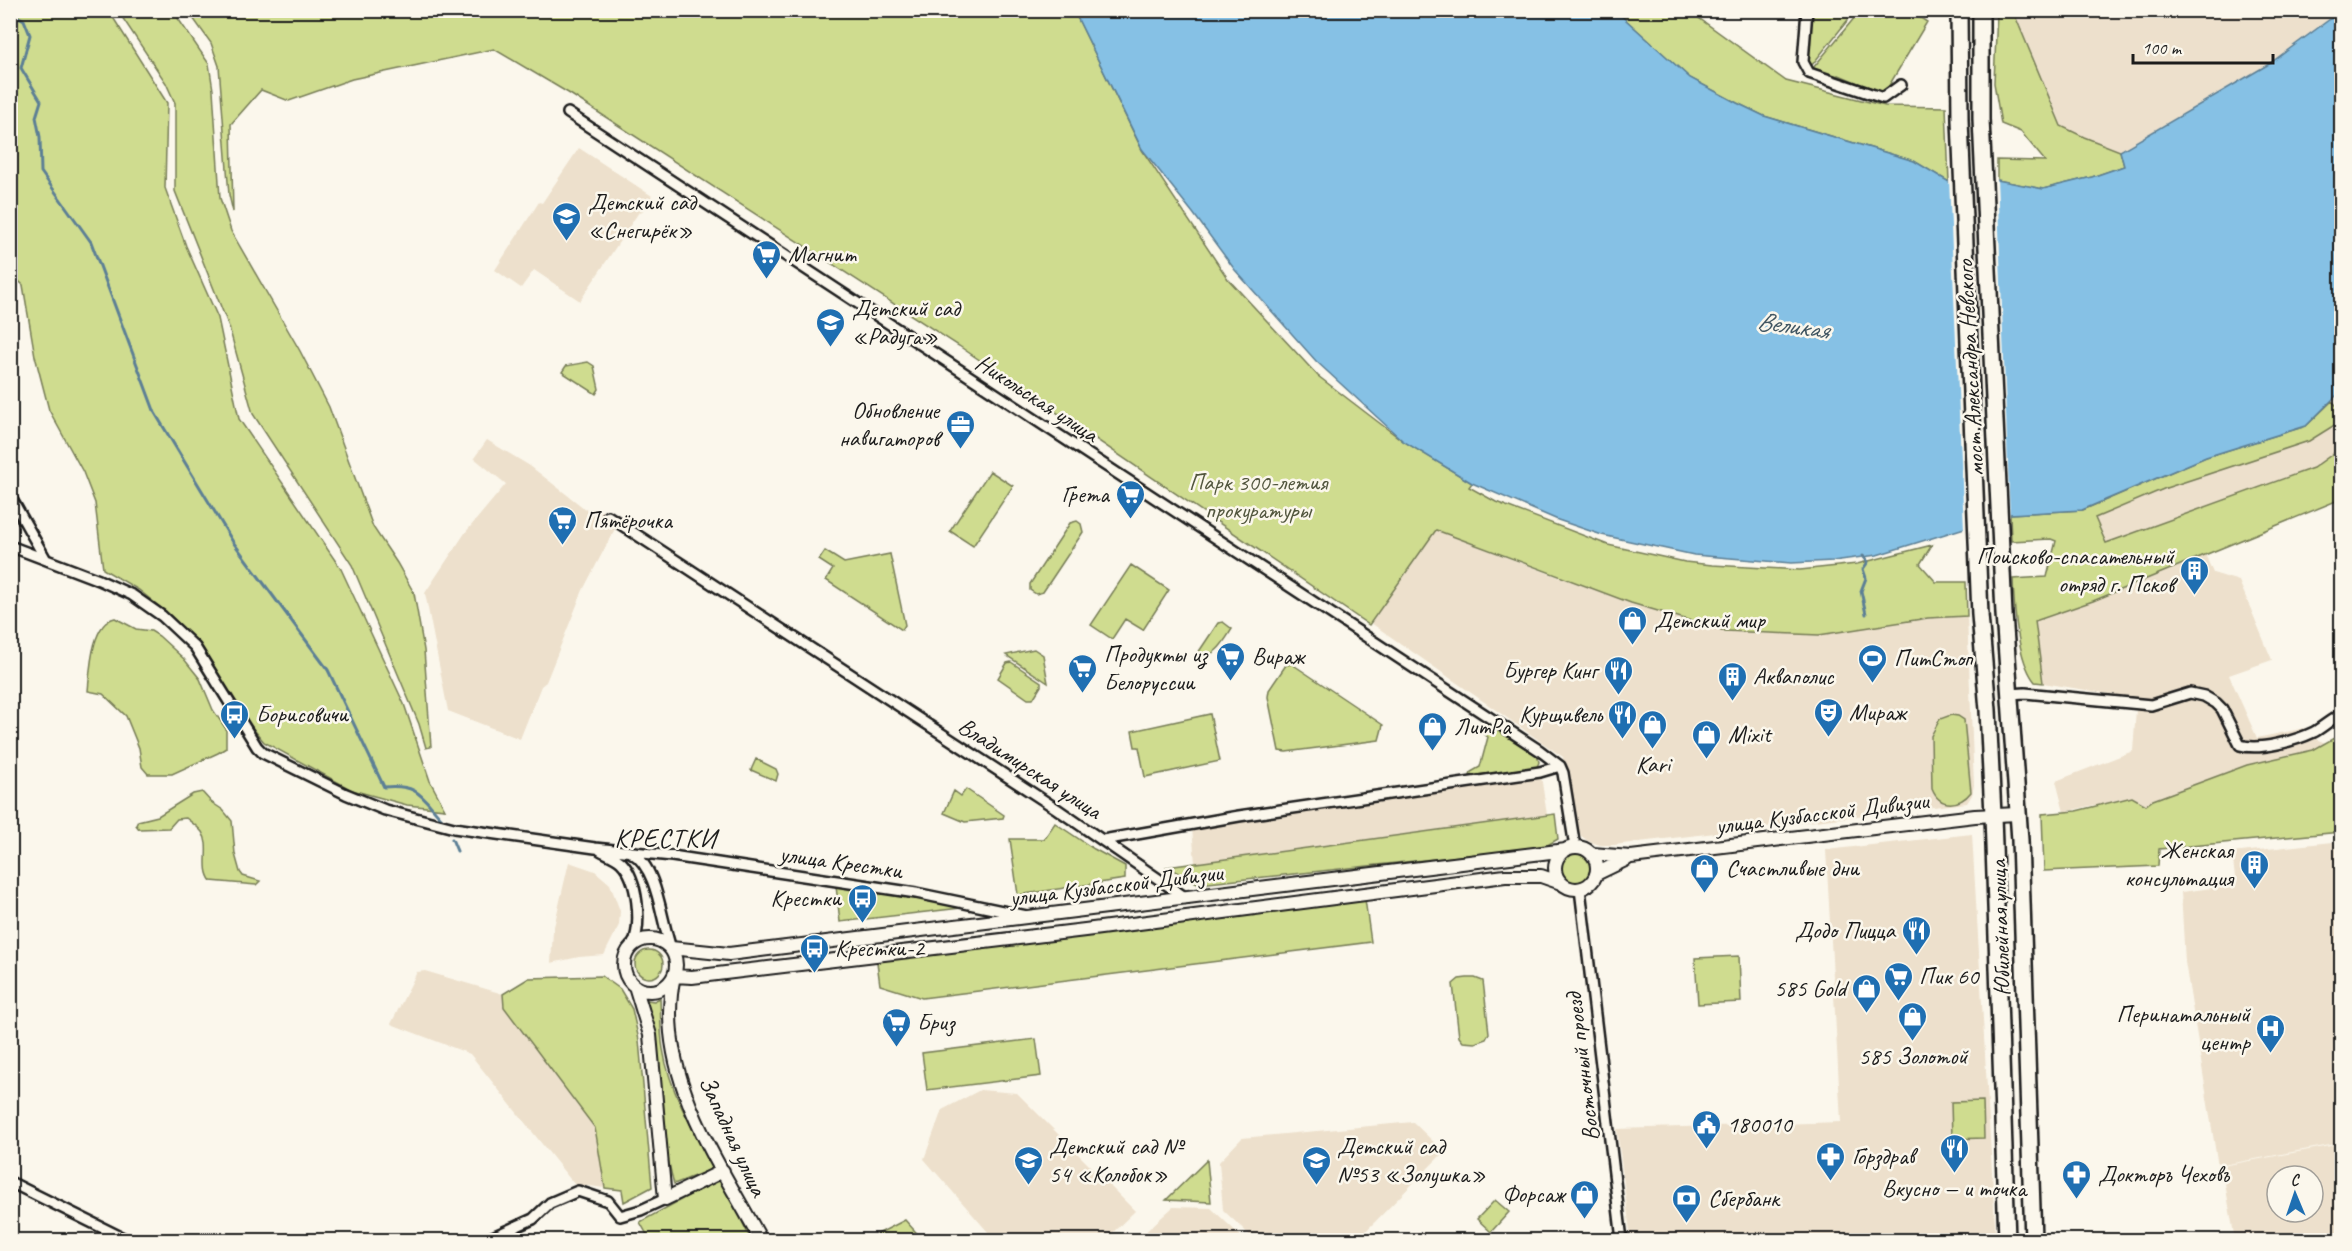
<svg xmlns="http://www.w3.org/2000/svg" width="2352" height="1251" viewBox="0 0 2352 1251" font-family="Caveat,sans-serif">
	<rect width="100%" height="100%" fill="#fbf7ec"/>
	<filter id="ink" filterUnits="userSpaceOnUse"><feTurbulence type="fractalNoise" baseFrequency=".0167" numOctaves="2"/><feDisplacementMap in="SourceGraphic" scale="12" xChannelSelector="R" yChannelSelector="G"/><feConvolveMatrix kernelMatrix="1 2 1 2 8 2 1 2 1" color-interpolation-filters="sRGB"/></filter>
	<g filter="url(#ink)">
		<path fill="#ede0cc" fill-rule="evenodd" d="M2013,11H2341L2269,64L2120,151L2084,137L2061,126Z
			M579,148L652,196L641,213L639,212L580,301L534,270L521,288L495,270L539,202L542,203Z
			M2341,421V448L2313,468L2106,543L2097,524L2095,518L2166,488L2309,441Z
			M487,440L530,466L593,515L599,509L618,523L583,590L546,682L541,686L520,739L448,711L425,593L465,533L506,484L474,458Z
			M1436,530L1561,578L1928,618L1967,616L1974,785L1972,795L1967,803L1614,845H1600L1588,841L1580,835L1575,825L1563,757L1371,623Z
			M2205,554L2213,573L2239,581L2272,660L2229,675L2257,738L2305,728L2306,735L2328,744L2313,750L2247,765L2153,800L2146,805H2094L2064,812L2056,781L2133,751L2136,709L2147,700L2043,683L2035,621L2093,601Z
			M1541,776L1547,815L1195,863L1192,828Z
			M1972,834L1996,1240H1631L1617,1129L1841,1122L1826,850Z
			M2341,841V1143L2218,1166L2185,962L2181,892L2236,885L2232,853Z
			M569,862L595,871L610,884L620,911L619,925L604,955L579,957L551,963L553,931Z
			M425,971L503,994L504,1007L596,1128L605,1188L574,1184L470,1054L391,1024L417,972Z
			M980,1090L1017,1093L1135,1211L1105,1240H995L924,1159L942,1110Z
			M1413,1122L1444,1152L1357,1240H1255L1223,1210L1219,1162L1242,1138Z
			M2341,1144V1240H2235L2222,1166ZM2277,1176H2313V1212H2277Z
			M1173,1207L1211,1208L1245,1240H1144L1141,1236Z"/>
		<path fill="#cfdc8f" stroke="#767c56" stroke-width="1.5" d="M11,11H109L167,103L165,188L186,246L218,318L239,419L341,569L404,704L430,781L445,809L407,805L352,790L264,742L247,721L198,644L171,616L139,590L103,569L95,503L83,472L49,410L35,356L23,285L11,274Z
			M118,11H173L209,64L213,90L220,198L231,231L300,351L329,407L373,527L397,563L414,593L424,650L431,747L426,748L419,724L352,565L253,414L229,327L175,191V103L166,83Z
			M188,11H1074L1142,150L1228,279L1318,376L1403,441L1472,483L1469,487L1496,502L1608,545L1685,562L1712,565L1800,570L1857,564L1932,545L1920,564L1936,582H1966L1967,616L1928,618L1819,635L1725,631L1631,603L1436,530L1369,625L959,346L570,94L494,49L352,79L289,101L261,90L231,124L233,212L229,195L219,66L211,43Z
			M1616,11H1689L1786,81L1885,106L1946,107L1949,182L1914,161L1764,116L1737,103L1690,78Z
			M1811,11H1855L1812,65L1803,57Z
			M1860,11H1910L1927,22L1884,94L1839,75L1836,78L1813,68Z
			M1997,11H2013L2061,126L2084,137L2120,151L2124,166L2092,177L2043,189L1997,180V160L2045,161L2021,132L2001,124L1994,83Z
			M588,362L594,366L599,389L596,394L562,372L566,366Z
			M2332,401L2341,410V421L2309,441L2166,488L2095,518L2106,543L2313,468L2341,448V499L2093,601L2035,621L2043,683L2035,682C2017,660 2014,608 2013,579L2047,577L2056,541L2051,539L2011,541L2010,514L2083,510L2206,457L2306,426Z
			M990,471L1013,486L973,546L950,531Z
			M1077,521L1081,524L1083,532L1043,592L1036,594L1030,590V584L1070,523Z
			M825,551L844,563L890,554L905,625L902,630L826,580L833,569L819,560Z
			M1131,565L1169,590L1143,630L1125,619L1112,639L1091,625Z
			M115,618L136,629L151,631L159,636L184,659L200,679L213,710L226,729V748L218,753L172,774H148L142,767L139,748L126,716L103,694L88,691C90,672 91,623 115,618Z
			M1223,622L1232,629C1223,643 1215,659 1196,656L1218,623Z
			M1034,649L1043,655L1048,683L1006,655Z
			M1011,662L1041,682V686L1033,699H1028L998,678L1007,663Z
			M1292,664L1383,725L1379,740L1286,752L1279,751L1268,697L1269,690L1286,665Z
			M1210,714L1220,761L1145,777L1139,747H1135L1132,731Z
			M1951,715L1958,716L1964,720L1971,792C1960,806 1940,809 1932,789L1931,736L1940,719Z
			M1489,725L1537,755L1539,762L1537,767L1470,776L1471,772L1480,767L1488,737L1482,733L1484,726Z
			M2341,734V832L2159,849L2158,866L2044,871L2042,814L2076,811L2132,797L2146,805L2153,800L2247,765L2313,750Z
			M756,759L776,769L778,774L776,781L751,770Z
			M966,789L1004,815L1003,818L965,822L944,813L954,791L961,796Z
			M202,792L211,802L223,810L232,821L235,854L240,872L243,876L260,881L256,885L211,881C200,867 212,847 202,832C198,827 191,822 186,818L177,819L169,828L139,829L136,825L138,821L158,816L193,794Z
			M1555,814L1558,839L1544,847L1199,884L1167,867Z
			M1055,823L1094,849L1125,866V879L1018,895L1010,839H1044Z
			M1560 868a16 16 0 1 1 32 0a16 16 0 1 1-32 0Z
			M836,886L956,905L961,908L840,922Z
			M1365,899L1371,942L922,998L880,985L876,955Z
			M635 964a14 14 0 1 1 28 0a14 14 0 1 1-28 0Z
			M1739,956L1741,1002L1698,1004L1695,958Z
			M602,976L620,989L632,1009L639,1040L652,1187L624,1202L622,1190L605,1188L595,1128L504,1007L503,994L529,978Z
			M1467,978H1475L1483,981L1489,1033L1486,1039L1475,1043L1463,1042L1459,1037L1453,984L1459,979Z
			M660,998C661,1015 660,1033 663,1049C670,1093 693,1130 715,1168L674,1184C657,1124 662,1060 647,1000L654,1001Z
			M1036,1039L1041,1076L927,1090L922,1053Z
			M1983,1101L1984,1138L1952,1139L1951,1102Z
			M1207,1160L1211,1202L1166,1200Z
			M721,1178L751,1240H650L640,1222Z
			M1495,1200L1509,1212L1491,1232L1477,1219Z
			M905,1220L923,1240H866Z"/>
		<path fill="#86c1e5" stroke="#5c7f95" stroke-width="1.5" d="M1074,11H1616L1690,78L1737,103L1764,116L1914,161L1949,182L1997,180L2043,189L2092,177L2124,166L2120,151L2269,64L2341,11V391L2306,426L2206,457L2082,510L2010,514L1877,555L1833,561L1791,563L1694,555L1602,535L1558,520L1472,483L1403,441L1316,361L1235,270L1193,213L1142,149Z"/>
		<path fill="#fbf7ec" d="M1997,177L2010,517L1964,530L1949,179Z"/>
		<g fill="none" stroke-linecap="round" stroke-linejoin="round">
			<path stroke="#5c7f95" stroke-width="3" d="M10,12L24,20L30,35L21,68L41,101L36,117L40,137L41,172L91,242L155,413L233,542L328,670L384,787C419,784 421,796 442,819
				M1863,556L1868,562L1863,569L1866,578L1861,591L1866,614
				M452,839L457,851"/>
			<defs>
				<path id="minor" d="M1807,10L1803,62L1809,73L1883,98L1901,85
					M568,113L1539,750L1560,766L1563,773L1575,847
					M10,496L45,558
					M608,516L1057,809L1186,898
					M10,546L99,580L132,595L162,616L195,647L257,747L263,753L346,794L385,810L454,828L595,848L672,856L916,893L1027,916
					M2010,694L2025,693L2151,705L2190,693L2204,696L2216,703L2222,709L2240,745C2259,751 2295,741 2314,732C2323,727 2331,719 2342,714
					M1103,840L1239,816L1540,772L1560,766
					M600,850C607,854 615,857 621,862C638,879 642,923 633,945
					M632,853C658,868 661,921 671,948
					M1580,889L1622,1240
					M10,1182L127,1240
					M486,1240L533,1219L550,1203L578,1191L608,1201L620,1216L641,1210L665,1199"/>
				<path id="tertiary" d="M1555 868a21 21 0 1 1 42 0a21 21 0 1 1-42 0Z
					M1592,854L1631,857L1975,816L2018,814
					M1596,874L1627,859
					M624 965a26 26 0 1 1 52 0a26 26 0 1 1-52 0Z
					M671,948L729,954L1566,850
					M635,986L650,1035L665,1199L723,1171
					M761,1240C718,1161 653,1071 674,976L692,977L1085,930L1505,876H1541L1561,883"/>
				<path id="trunk" d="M1959,10L1960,120L1980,615L1988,710L1993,815L2007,1240
					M1981,10V119L2004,614L2020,840L2033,1240"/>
			</defs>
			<use href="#minor" stroke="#1c1c1c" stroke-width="14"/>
			<use href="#tertiary" stroke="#1c1c1c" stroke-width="16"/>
			<use href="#trunk" stroke="#1c1c1c" stroke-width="20"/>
			<use href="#minor" stroke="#fbf7ec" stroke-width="9"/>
			<use href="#tertiary" stroke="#fbf7ec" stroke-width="12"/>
			<use href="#trunk" stroke="#fbf7ec" stroke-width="15"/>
		</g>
	</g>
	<defs>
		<symbol id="school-pin" viewBox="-11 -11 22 30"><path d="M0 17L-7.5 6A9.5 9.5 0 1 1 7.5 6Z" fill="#1f6fb2" stroke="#fbf7ec"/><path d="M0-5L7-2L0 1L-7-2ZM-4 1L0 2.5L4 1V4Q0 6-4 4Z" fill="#fff"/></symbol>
		<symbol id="supermarket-pin" viewBox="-11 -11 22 30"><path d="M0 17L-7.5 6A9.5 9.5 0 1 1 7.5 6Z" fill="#1f6fb2" stroke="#fbf7ec"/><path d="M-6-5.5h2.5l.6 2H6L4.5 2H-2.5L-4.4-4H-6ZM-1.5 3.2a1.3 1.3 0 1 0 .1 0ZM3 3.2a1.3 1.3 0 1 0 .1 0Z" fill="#fff"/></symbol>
		<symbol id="office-pin" viewBox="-11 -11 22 30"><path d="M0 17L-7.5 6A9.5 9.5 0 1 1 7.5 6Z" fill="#1f6fb2" stroke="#fbf7ec"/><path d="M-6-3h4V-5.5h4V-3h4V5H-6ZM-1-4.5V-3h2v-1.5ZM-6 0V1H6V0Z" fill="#fff"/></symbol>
		<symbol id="building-pin" viewBox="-11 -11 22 30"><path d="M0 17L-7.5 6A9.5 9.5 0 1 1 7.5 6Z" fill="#1f6fb2" stroke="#fbf7ec"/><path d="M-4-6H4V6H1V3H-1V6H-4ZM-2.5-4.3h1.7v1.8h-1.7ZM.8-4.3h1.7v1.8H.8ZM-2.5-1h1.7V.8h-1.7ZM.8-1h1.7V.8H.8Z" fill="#fff"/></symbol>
		<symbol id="shop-pin" viewBox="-11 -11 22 30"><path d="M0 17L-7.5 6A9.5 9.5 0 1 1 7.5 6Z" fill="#1f6fb2" stroke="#fbf7ec"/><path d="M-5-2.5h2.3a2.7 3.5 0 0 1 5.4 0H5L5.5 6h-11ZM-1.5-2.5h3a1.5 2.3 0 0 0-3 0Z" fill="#fff"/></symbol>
		<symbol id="stadium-pin" viewBox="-11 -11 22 30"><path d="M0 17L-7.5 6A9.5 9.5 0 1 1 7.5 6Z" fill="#1f6fb2" stroke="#fbf7ec"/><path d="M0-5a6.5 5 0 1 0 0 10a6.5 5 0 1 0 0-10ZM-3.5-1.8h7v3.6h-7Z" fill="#fff"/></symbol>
		<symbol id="restaurant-pin" viewBox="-11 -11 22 30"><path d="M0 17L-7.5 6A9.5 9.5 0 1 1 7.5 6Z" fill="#1f6fb2" stroke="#fbf7ec"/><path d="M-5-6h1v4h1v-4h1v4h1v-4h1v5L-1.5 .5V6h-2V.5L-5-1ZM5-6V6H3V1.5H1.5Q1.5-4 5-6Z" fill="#fff"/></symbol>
		<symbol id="theatre-pin" viewBox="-11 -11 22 30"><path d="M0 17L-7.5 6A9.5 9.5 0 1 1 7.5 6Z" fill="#1f6fb2" stroke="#fbf7ec"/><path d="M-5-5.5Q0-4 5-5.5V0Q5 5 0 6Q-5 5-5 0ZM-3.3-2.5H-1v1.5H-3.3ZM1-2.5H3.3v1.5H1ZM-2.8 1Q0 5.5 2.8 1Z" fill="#fff"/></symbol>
		<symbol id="bus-pin" viewBox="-11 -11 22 30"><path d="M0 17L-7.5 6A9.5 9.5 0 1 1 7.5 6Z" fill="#1f6fb2" stroke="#fbf7ec"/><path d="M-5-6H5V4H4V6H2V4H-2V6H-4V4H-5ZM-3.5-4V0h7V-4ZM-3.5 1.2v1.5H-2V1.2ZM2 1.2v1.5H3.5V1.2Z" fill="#fff"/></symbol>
		<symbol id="hospital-pin" viewBox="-11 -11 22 30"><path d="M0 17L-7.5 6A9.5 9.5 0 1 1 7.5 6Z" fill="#1f6fb2" stroke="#fbf7ec"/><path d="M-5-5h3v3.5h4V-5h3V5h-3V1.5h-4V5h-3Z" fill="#fff"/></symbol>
		<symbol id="civic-pin" viewBox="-11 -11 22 30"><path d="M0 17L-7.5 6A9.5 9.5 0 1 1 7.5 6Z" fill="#1f6fb2" stroke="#fbf7ec"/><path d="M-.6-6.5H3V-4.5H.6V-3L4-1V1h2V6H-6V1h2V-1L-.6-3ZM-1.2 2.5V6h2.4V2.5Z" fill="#fff"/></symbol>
		<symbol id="pharmacy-pin" viewBox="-11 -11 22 30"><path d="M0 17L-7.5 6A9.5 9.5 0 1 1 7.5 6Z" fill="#1f6fb2" stroke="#fbf7ec"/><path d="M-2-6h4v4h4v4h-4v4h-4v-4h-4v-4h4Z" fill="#fff"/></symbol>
		<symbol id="bank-pin" viewBox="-11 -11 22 30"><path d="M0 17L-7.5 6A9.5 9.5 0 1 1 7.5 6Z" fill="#1f6fb2" stroke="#fbf7ec"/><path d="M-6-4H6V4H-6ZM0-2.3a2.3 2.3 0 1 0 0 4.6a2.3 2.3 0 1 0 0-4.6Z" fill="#fff"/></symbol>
	</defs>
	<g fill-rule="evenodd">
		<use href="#school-pin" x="550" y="200" width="33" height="45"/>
		<use href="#supermarket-pin" x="750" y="238" width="33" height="45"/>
		<use href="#school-pin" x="814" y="306" width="33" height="45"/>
		<use href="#office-pin" x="944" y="408" width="33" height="45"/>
		<use href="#supermarket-pin" x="1114" y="478" width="33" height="45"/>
		<use href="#supermarket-pin" x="546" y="504" width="33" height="45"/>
		<use href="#building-pin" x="2178" y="554" width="33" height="45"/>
		<use href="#shop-pin" x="1616" y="604" width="33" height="45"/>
		<use href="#supermarket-pin" x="1214" y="640" width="33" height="45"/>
		<use href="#stadium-pin" x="1856" y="642" width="33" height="45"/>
		<use href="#supermarket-pin" x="1066" y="652" width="33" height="45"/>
		<use href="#restaurant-pin" x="1602" y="654" width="33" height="45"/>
		<use href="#building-pin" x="1716" y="660" width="33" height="45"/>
		<use href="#theatre-pin" x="1812" y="696" width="33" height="45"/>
		<use href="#bus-pin" x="218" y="698" width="33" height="45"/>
		<use href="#restaurant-pin" x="1606" y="698" width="33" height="45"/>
		<use href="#shop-pin" x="1636" y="708" width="33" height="45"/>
		<use href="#shop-pin" x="1416" y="710" width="33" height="45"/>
		<use href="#shop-pin" x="1690" y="718" width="33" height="45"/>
		<use href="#building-pin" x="2238" y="848" width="33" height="45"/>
		<use href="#shop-pin" x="1688" y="852" width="33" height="45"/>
		<use href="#bus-pin" x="846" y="882" width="33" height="45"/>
		<use href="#restaurant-pin" x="1900" y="914" width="33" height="45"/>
		<use href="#bus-pin" x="798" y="932" width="33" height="45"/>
		<use href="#supermarket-pin" x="1882" y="960" width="33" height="45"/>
		<use href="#shop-pin" x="1850" y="972" width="33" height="45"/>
		<use href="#shop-pin" x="1896" y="1000" width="33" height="45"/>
		<use href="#supermarket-pin" x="880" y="1006" width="33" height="45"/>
		<use href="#hospital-pin" x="2254" y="1012" width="33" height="45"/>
		<use href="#civic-pin" x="1690" y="1108" width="33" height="45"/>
		<use href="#restaurant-pin" x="1938" y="1132" width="33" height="45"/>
		<use href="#pharmacy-pin" x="1814" y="1140" width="33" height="45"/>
		<use href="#school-pin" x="1012" y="1144" width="33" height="45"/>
		<use href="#school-pin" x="1300" y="1144" width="33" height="45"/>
		<use href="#pharmacy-pin" x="2060" y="1158" width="33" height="45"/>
		<use href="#shop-pin" x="1568" y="1178" width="33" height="45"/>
		<use href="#bank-pin" x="1670" y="1182" width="33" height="45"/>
	</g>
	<g text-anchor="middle" stroke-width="5" stroke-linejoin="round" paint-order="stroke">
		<g font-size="24" fill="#1c1c1c" stroke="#fbf7ec" text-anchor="start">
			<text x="588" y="210">Детский сад<tspan x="588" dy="28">«Снегирёк»</tspan></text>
			<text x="788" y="262">Магнит</text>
			<text x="852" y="316">Детский сад<tspan x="852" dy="28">«Радуга»</tspan></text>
			<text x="939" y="418" text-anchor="end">Обновление<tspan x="939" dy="28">навигаторов</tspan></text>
			<text x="1109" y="502" text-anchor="end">Грета</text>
			<text x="584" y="528">Пятёрочка</text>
			<text x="2174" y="564" text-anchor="end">Поисково-спасательный<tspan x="2174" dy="28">отряд г. Псков</tspan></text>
			<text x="1654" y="628">Детский мир</text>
			<text x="1104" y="662">Продукты из<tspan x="1104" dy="28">Белоруссии</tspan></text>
			<text x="1252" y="664">Вираж</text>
			<text x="1894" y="666">ПитСтоп</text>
			<text x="1597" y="678" text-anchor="end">Бургер Кинг</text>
			<text x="1753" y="684">Акваполис</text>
			<text x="1849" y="720">Мираж</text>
			<text x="256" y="722">Борисовичи</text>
			<text x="1602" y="722" text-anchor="end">Курщивель</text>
			<text x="1454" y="734">ЛитРа</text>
			<text x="1728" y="742">Mixit</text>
			<text x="1653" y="772" text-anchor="middle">Kari</text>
			<text x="2233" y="858" text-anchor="end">Женская<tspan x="2233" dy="28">консультация</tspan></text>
			<text x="1726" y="876">Счастливые дни</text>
			<text x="841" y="906" text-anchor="end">Крестки</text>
			<text x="1895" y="938" text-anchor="end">Додо Пицца</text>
			<text x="835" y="956">Крестки-2</text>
			<text x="1919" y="984">Пик 60</text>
			<text x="1846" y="996" text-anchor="end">585 Gold</text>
			<text x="2250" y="1022" text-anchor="end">Перинатальный<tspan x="2250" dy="28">центр</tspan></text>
			<text x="917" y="1030">Бриз</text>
			<text x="1913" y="1064" text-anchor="middle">585 Золотой</text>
			<text x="1727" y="1132">180010</text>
			<text x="1049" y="1154">Детский сад №<tspan x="1049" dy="28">54 «Колобок»</tspan></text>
			<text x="1337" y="1154">Детский сад<tspan x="1337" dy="28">№53 «Золушка»</tspan></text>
			<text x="1852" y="1164">Горздрав</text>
			<text x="2098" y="1182">Докторъ Чеховъ</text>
			<text x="1954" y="1196" text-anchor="middle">Вкусно — и точка</text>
			<text x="1564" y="1202" text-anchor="end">Форсаж</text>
			<text x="1708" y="1206">Сбербанк</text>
		</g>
		<g font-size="24" fill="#1c1c1c" stroke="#fbf7ec">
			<text transform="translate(1970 368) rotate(-93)" y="8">мост Александра Невского</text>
			<text transform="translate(1037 398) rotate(33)" y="8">Никольская улица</text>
			<text transform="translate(1030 768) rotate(33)" y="8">Владимирская улица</text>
			<text transform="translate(1822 813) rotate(-7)" y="8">улица Кузбасской Дивизии</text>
			<text transform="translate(841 862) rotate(8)" y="8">улица Крестки</text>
			<text transform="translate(1116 885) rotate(-7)" y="8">улица Кузбасской Дивизии</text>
			<text transform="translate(2000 928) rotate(-92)" y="8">Юбилейная улица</text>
			<text transform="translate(1582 1067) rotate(-97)" y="8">Восточный проезд</text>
			<text transform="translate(733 1136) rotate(65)" y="8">Западная улица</text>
		</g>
		<g font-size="24" fill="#52563e" stroke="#fbf7ec">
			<text x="1258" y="490">Парк 300-летия<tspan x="1258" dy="28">прокуратуры</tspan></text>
		</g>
		<g font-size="26" font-style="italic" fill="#415662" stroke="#fbf7ec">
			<text transform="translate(1793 325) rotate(8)" y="9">Великая</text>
		</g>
		<g font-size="26" letter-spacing="1.5" fill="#1c1c1c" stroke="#fbf7ec">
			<text x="666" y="847">КРЕСТКИ</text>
		</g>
	</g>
	<rect width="2352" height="1251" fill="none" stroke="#fbf7ec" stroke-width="36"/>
	<rect x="18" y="18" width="2316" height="1215" fill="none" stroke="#1c1c1c" stroke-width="2" filter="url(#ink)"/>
	<g transform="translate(2295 1194) rotate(358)"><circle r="28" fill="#fbf7ec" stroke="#a29f99" stroke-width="1.5"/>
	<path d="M0-4.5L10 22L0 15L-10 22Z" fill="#1f6fb2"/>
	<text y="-9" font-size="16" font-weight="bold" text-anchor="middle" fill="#1c1c1c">С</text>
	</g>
	<path d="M2133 54v9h140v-9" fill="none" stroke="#1c1c1c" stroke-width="3"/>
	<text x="2142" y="54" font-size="18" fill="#1c1c1c" stroke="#fbf7ec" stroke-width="4.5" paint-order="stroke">100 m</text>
</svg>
